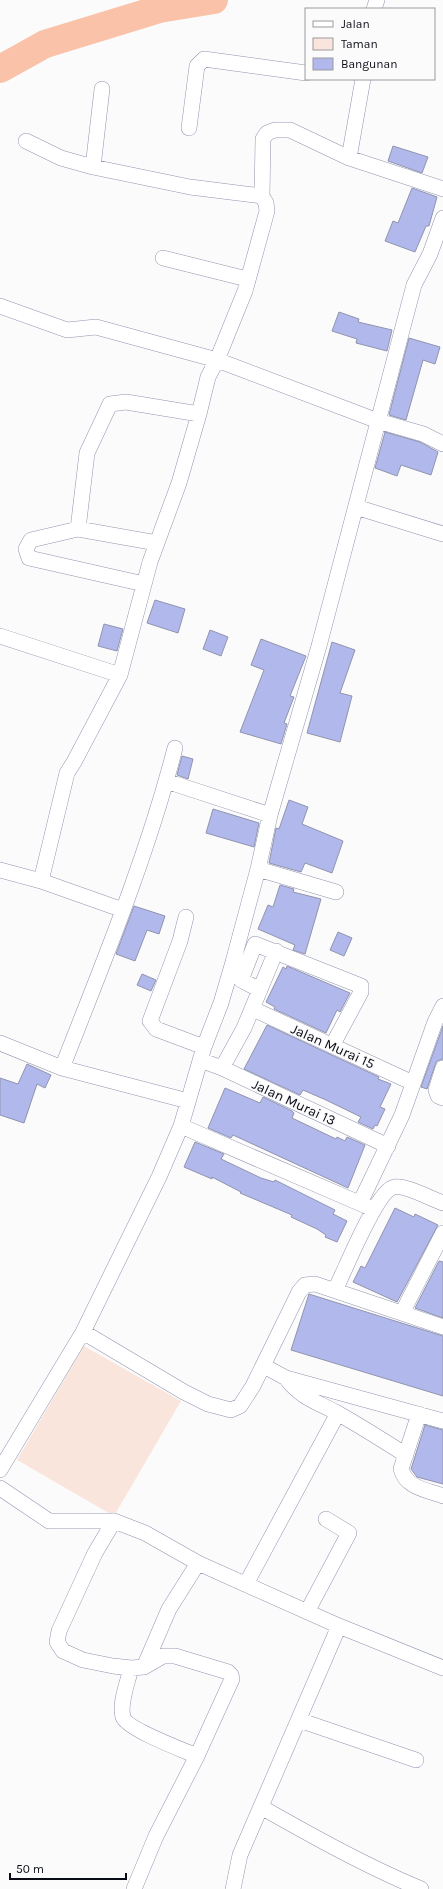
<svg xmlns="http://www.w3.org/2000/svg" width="443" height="1889" viewBox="0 0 443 1889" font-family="Karla,sans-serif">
	<rect width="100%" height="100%" fill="#fbfbfb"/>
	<path fill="#fae5dd" d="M84,1346L181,1401L114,1516L17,1460Z"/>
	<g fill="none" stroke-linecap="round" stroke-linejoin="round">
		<path stroke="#f9c2a9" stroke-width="28" d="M0,69L45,44L159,9L214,0"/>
	</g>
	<path fill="#b1b8eb" stroke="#9094af" d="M393,146L428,157L422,173L388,161Z
		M412,188L437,197L429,226H426L415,252L385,241L393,221L398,223Z
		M339,312L359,319L358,322L392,330L387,351L356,343L357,339L332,331Z
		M409,338L440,347L435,364L423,360L406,420L389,415Z
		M385,432L420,442L438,452L431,475L401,465L397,476L375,468Z
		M155,600L185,609L178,633L147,623Z
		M104,624L123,629L117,651L98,646Z
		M210,630L228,637L221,656L203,649Z
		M261,639L306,656L290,696L294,697L284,723L287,724L281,744L240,732L264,670L251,665Z
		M332,642L355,650L340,693L352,696L340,742L307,733Z
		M182,756L193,759L188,779L177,775Z
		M289,800L308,807L302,824L343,841L332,873L305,863L301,872L269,863L276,828L279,829Z
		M213,809L259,823L254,847L206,833Z
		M280,885L294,889L293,892L321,899L305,954L293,950L295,945L258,929L268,905L273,907Z
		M134,906L165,916L159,934L147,930L135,961L116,954Z
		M338,932L352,938L344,956L330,950Z
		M287,966L350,993L340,1012L337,1010L326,1033L274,1009L275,1007L266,1002L283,967L286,969Z
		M142,974L156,980L151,991L137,985Z
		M267,1025L379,1077L378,1079L391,1084L380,1107L385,1109L377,1126L375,1125L373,1129L358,1122L361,1117L326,1100L303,1090L300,1095L244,1069Z
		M443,1026V1059L437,1061L435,1065L427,1089L421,1087Z
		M27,1064L51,1075L45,1088L37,1084L24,1123L0,1115V1078L18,1084Z
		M225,1088L260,1103L263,1097L292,1111L294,1113L292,1118L336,1139L337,1137L345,1141L347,1137L365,1145L348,1188L233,1135L231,1138L208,1128Z
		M195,1142L224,1154L221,1159L261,1178L274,1182L275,1180L335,1210L333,1214L347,1221L337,1242L325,1237L326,1235L317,1229L291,1217L292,1215L240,1193L241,1192L212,1177V1179L184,1167Z
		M395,1208L414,1217L415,1214L438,1225L397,1302L353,1282L361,1266L365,1268Z
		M439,1261L443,1262V1318L415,1308Z
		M309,1294L443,1336V1396L291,1350Z
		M425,1425L443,1430V1484L417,1477L411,1469Z"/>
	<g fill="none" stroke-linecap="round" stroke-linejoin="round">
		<defs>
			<path id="street" d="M374,9L377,0
				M189,128L197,66L204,59L306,73
				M26,141L61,158L93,167L190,187L262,196
				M349,158L363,79
				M93,167L102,89
				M163,258L247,279
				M0,306L67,330L96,327L217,360L378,421L423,434L443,444
				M356,507L443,534
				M78,529L87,453L110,404L126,402L199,414
				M144,584L29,558L26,549L31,540L78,529L157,543
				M0,636L120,675
				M166,781L270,815
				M258,869L336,892
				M0,870L41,881L123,910
				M41,881L67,773L74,762L120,675L150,562L179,483L199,414L208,377L217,360L245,291L267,211L266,203L262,196L263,139L267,133L275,130H290L349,158L443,189
				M186,917L180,941L150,1021L156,1029L204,1047
				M260,990L241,980L255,944L361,986V992L332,1046
				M253,1009L413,1083
				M0,1043L62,1068L188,1101
				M200,1060L222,1068L388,1146
				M62,1068C103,963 147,857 175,748
				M222,1068L244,1028L276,951
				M443,1068L436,1090L438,1096L443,1098
				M181,1126L373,1209
				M360,1203L402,1115L435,1022L443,1006
				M335,1290C345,1271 376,1191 394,1187C403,1184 432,1199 443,1203
				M402,1313L443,1233
				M83,1332L184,1392L208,1404L231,1410L240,1406L253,1386L299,1292L305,1285L315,1284L443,1327
				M264,1366L286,1378L443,1421
				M286,1378C300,1398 320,1403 339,1414C362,1427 384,1441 406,1455
				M419,1414L401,1469C406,1488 427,1490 443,1496
				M0,1470L83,1332L159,1177L181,1126L204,1047L221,1003L233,962L258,869L270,815L319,646L414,285L430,254L443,218
				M0,1488L49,1521H114L145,1533L198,1563L339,1626L240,1855L233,1889
				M114,1521L95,1553L59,1631L57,1642L63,1651L83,1660L113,1666L131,1668L144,1667L163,1656H175L228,1672L231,1675L232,1679L197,1756L156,1836L134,1889
				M246,1584L338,1413
				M307,1612L349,1533L326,1519
				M339,1626L443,1668
				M144,1667L169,1609L198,1563
				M131,1668C128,1682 119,1703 123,1717C127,1729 183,1750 197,1756
				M299,1720L416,1760
				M261,1807C314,1837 366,1866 421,1889"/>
		</defs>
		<use href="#street" stroke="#9195b1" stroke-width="16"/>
		<use href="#street" stroke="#fff" stroke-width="15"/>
	</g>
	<g text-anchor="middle" stroke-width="3.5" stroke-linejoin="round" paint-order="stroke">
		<g font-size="14" fill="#0a0c15" stroke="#fbfbfb">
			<text transform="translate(333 1046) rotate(24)" y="5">Jalan Murai 15</text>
			<text transform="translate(294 1102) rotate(25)" y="5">Jalan Murai 13</text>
		</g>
	</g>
	<rect x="305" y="8" width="130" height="72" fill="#fbfbfb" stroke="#9b9b9f"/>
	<rect x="313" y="21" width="20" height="6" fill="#ffffff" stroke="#9b9b9f"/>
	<text x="341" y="28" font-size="12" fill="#0a0c15">Jalan</text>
	<rect x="313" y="38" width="20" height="12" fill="#fae5dd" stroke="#9b9b9f"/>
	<text x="341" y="48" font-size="12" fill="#0a0c15">Taman</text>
	<rect x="313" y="58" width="20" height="12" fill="#b1b8eb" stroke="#9b9b9f"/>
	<text x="341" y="68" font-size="12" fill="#0a0c15">Bangunan</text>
	<path d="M10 1873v6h116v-6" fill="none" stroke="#0a0c15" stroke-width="2"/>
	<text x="16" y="1873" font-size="12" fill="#0a0c15" stroke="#fbfbfb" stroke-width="3" paint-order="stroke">50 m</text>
</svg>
